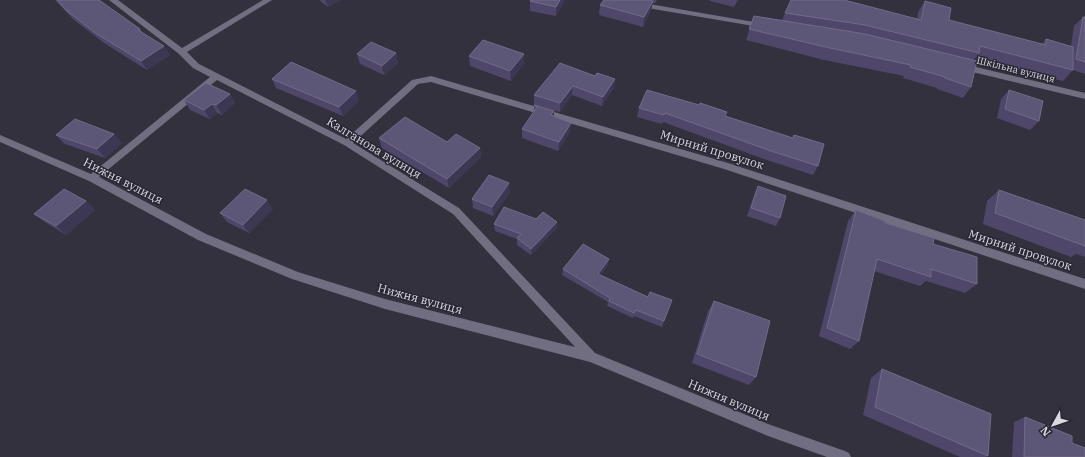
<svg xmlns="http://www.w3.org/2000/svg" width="1085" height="457" viewBox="0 0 1085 457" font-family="'IBM Plex Serif',serif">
	<rect width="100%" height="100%" fill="#32313d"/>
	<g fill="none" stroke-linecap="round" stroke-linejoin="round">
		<path fill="#706e80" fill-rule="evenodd" d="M109,0H118L182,48L263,0H272L187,52L199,64L346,139L412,80L431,76L725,162L1085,279V289L724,169L431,82L418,84L353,143L459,208L595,353L768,424L845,451L849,453L851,457H827L768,436L590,362L385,309L292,279L198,240L89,181L0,142V135L91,174L210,77L193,68L179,54ZM217,80L344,145L453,214L575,347L385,299L298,272L206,234L99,177Z
			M608,0H626L765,24L769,26L765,28L612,2Z
			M963,64L1085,93V99L960,69L959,67Z"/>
	</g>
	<path fill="#4e476a" d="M55,0H99L140,29L143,33L164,46L170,55L147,70L104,43L74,20Z
		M319,0H341L328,7Z
		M565,0L556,16L530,11V1Z
		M604,0H657L655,3H653L651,10L643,27L599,15L600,5Z
		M710,0H738L734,7L710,1Z
		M791,0L917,19L918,12L925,1L949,20L1042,44L1046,39L1071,46L1074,26L1083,17H1085V74L1073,70L1063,81L975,58L973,60L971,87L963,98L937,89V88L903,78L904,76L824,60L746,40L754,16L782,20Z
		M396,53L398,63L384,75L360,64L357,54Z
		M524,54V63L511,81L470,66L469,56Z
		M595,76L615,79L614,88L602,106L572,95L560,112L534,105V95Z
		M272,79L359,100L343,116L276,88Z
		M1009,90L1039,121L1030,130L997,118L1001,99Z
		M230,94L235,103L222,115L217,113L210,119L190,110L184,100Z
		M534,105L554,111V116L570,132L558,151L522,138V129L534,111Z
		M639,108L726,116L792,138L794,135L818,166L813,175L767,160L663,122L662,124L637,117Z
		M114,134L122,143L105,158L65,144L56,135Z
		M379,138L480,148L481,157L449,188L382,148Z
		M758,186L780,218L776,226L747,216L754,195Z
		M999,190L1085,220V257L1076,254L1071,257L983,224L987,201Z
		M510,192L493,216L473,208L472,199Z
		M86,201L95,210L66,235L45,222L34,214Z
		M273,209L249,233L227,222L220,213Z
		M856,210L933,244L977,284L965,293L926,281L920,286L874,271L859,341L850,349L819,336L848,221Z
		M494,224L557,228L531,255L517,245V239L495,231Z
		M608,265L600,275L648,297L672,300L662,327L634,316L633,318L607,306L608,302L562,275L563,269Z
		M714,301L756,377L749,385L692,363L708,311Z
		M882,369L988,456L986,457H960L863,415L871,378Z
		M1025,417L1085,457H1012L1014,422Z"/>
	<path fill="#3c3853" d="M325,0H341L328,7Z
		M560,0H565L556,16V7Z
		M653,1L651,10L643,27L644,17Z
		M164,46L170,55L147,70L141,61Z
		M396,53L398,63L384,75L382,66Z
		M524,54V63L511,81L510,71Z
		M615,79L614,88L602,106L603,97Z
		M573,86L572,95L560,112V103Z
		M356,91L359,100L343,116L339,107Z
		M230,94L235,103L222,115L216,105Z
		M212,104L217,113L210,119L204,110Z
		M554,111V120L551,115Z
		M571,123L570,132L558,151L559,142Z
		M114,134L122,143L105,158L97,149Z
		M480,148L481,157L449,188L447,179Z
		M509,183L510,192L493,216L492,207Z
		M267,200L273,209L249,233L243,225Z
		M86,201L95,210L66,235L56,226Z
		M557,222V228L531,255V249Z
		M609,259L608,265L597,279L598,274Z"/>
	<path fill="#5d5777" stroke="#706b87" d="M57,0H99L140,29L138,30L164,46L141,61L97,34L67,11Z
		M531,0H560L556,7L530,1Z
		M604,0H650L653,1L644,17L600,5Z
		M791,0H844L921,20L925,1L951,8L949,20L1046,45V39L1073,47V70L980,46L979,53L865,25L785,13Z
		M754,16L865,34L977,61L971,87L945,78V77L910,67L911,65L830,48L749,29Z
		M1083,17H1085V62L1076,59Z
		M483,40L524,54L510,71L469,56Z
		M371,42L396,53L382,66L357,54Z
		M291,62L356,91L339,107L272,79Z
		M560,63L595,76L597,73L615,79L603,97L573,86L560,103L534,95Z
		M206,83L230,94L216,105L212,104L204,110L184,100Z
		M647,90L699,105L700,103L727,112L725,116L793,138L794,135L824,144L818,166L771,151L665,113L664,115L639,108Z
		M1009,90L1043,101L1039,121L1005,109Z
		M534,105L554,111L551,115L571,123L559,142L522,129L537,107Z
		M405,117L447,142L456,134L480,148L447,179L379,138Z
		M75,119L114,134L97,149L56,135Z
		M489,175L509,183L492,207L472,199Z
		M758,186L786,196L780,218L751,208Z
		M64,189L86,201L56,226L34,214Z
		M245,189L267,200L243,225L220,213Z
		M999,190L1085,220V246L995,213Z
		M504,207L536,219L543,212L557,222L531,249L517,238L521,234L494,224Z
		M856,210L885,221V223L934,238L933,244L977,257V284L931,269V277L877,259L859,341L827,328Z
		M583,244L609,259L598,274L648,297L650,292L672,300L664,321L636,310L634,313L609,301L610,298L563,269Z
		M714,301L770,321L756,377L697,354Z
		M882,369L991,414L988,456L875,407Z
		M1025,417L1072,436V443L1085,448V457H1024Z"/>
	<g text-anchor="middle" stroke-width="3" stroke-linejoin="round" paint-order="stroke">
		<g font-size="10" fill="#dad9e1" stroke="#282733">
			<text transform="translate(1016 69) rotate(14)" y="4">Шкільна вулиця</text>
		</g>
		<g font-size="12" fill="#dad9e1" stroke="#282733">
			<text transform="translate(374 148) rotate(31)" y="4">Калганова вулиця</text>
			<text transform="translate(712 150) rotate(17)" y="4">Мирний провулок</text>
			<text transform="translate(123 181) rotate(27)" y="4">Нижня вулиця</text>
			<text transform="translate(1020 250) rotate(18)" y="4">Мирний провулок</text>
			<text transform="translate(420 299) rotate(15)" y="4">Нижня вулиця</text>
			<text transform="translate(729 400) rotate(23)" y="4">Нижня вулиця</text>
		</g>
	</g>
	<g transform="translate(1053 425) rotate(230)" stroke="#282733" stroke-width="3" paint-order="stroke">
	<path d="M0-3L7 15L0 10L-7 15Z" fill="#dad9e1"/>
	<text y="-6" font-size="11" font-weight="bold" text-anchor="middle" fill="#dad9e1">N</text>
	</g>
</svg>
